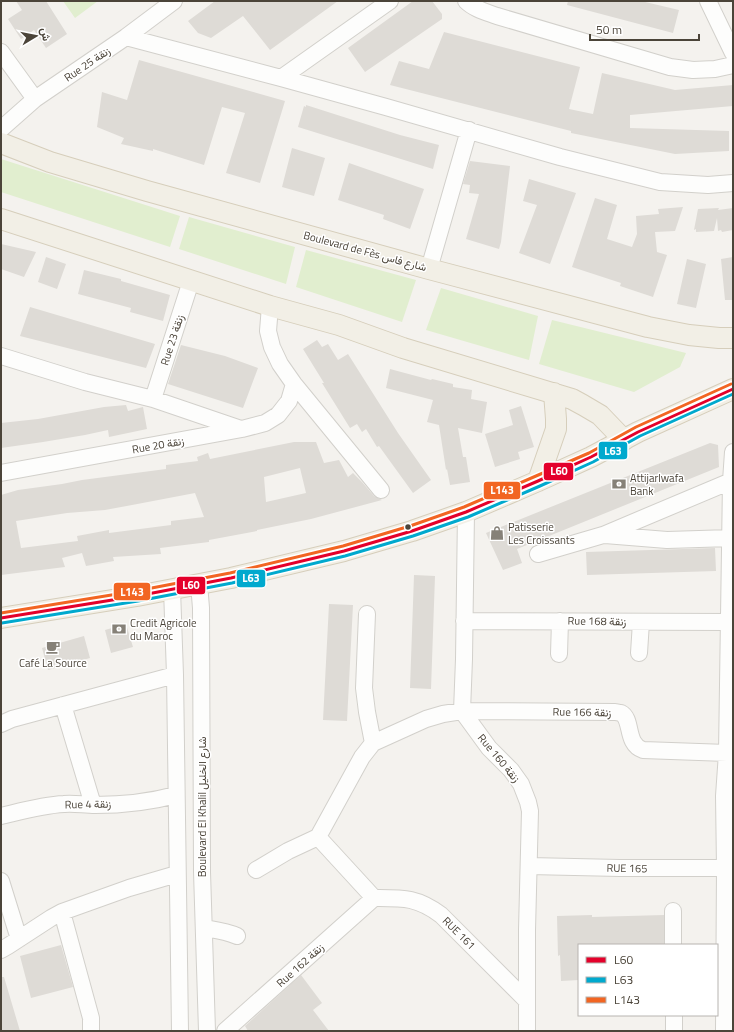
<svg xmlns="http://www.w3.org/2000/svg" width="734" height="1032" viewBox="0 0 734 1032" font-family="'Titillium Web',Vazirmatn,sans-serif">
	<rect width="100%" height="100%" fill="#f4f2ee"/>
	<path fill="#e1eecf" d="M63,1H98L75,18Z
		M1,159L180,216L170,247L1,192Z
		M189,217L295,247L286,284L179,249Z
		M306,250L416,280L402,322L296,287Z
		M441,288L538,316L529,360L426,330Z
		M552,320L686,353L680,367L634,392L539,364Z"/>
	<path fill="#dedbd6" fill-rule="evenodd" d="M16,1H46L67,34L46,48L34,30L21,39L8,19L22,10Z
		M215,1H338L270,50L243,16L211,38L198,33L188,21Z
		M413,1H432L442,14V19L365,72L348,48Z
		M568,1H641L679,10L673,33L567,5Z
		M444,32L580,67L569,109L593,114L602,73L675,90L733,85V106L630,115V128L729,131V151L675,154L571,133V131L390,85L399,61L429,69Z
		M139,60L285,101L260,183L226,173L245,113L222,107L204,165L153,149V151L121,144L124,138L97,127L102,92L127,100Z
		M306,105L400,135L439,145L433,169L298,127L304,106L306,107Z
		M292,148L325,158L314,196L282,187Z
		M470,161L510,166L501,242L499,249L466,239L479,194L469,193L470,185L463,184Z
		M349,163L424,189L410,229L383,219L384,215L338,200Z
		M529,179L576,193L550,264L519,253L537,205L523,201Z
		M595,198L617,205L607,239L632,247L637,234L636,216L659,214L658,209L683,207L675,231L655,232L657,252L667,255L653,297L620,286L621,283L572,267Z
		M719,208L718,210L733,208V230L722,232L721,230L718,231L717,218L714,231L696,232V229L694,230L698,209Z
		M1,244L36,252L24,277L1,269Z
		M46,257L66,264L57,289L38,282Z
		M733,257V300H725L721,259Z
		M687,259L706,264L696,308L677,304Z
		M84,270L121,279V281L170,295L163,321L130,312L131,308L78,294Z
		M30,307L155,344L146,368L20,336Z
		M317,340L322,347L328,344L338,360L348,354L398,433L431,480L413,493L379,446L377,447L366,429L362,432L357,424L350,428L322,383H324L303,349Z
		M181,345L225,356L258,368L243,408L168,384Z
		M390,369L431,380L432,379L453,384V387L472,390L471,399L487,402L482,433L458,428L463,457H466L470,482L450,485L447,469L446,470L439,425L427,422L433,400L386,388Z
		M126,405L128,411L143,407L147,429L109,437L108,430L85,435L43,442L1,448V423L38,419L104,407Z
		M521,406L534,447L518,452L520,459L495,467L485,434L513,425L509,410Z
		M294,442H316L324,463L339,460L348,477L353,473L362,482L374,496L382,500L311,519L257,530V531L209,540V542L160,548L161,554L113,557L114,561L86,566L82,553L62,558L65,567L1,575V495L18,490L62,484L82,480L166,469V465L198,461L197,457L208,453L210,459ZM300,468L306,493L266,502L264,477ZM195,493L204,517L171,521V525L109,533V530L77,536L78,541L21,548L16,521L67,513L105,510L132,505Z
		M710,443L718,445L719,467L517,549L522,563L503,570L486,533Z
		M715,548L716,571L587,575L586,552Z
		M414,575L435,576L431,689L410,688Z
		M329,604L353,605L347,721L323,720Z
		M126,624L133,647L111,653L105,630Z
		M84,636L90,658L48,670L42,648Z
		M592,915V917L664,915V945H579V980L561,981L560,955L558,956L557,916Z
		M61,945L73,987L31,998L20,956Z
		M301,975L322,1003L313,1010L329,1031H248L245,1026Z
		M1,977H4L20,1031H1Z"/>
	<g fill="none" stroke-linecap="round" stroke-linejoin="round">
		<defs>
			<path id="minor" d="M466,1C474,9 486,12 497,16L670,67L693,70L715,69L733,65
				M708,1L733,53
				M126,37L281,78L386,107L560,157L660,182L708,185L733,183
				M1,52L35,99
				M281,78L390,1
				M1,129L35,99L126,37L174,1
				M429,269L469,130
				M270,306L268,331L272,347L280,364L294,384L381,490
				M1,356L85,382L153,399L241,429
				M153,399L191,281
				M1,473L242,429L265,423L278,415L289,401L294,384
				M466,512L464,659L462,711L489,748L511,770L521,784L528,802L530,811L527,930V1031
				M605,535L667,540L731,538
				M538,554L603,535L731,481
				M199,584L201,608L202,872L207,1031
				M172,589L175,675L180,1031
				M367,614L364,688L367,712L373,743
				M464,621L729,622
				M639,653L641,622
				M559,654L560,621
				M63,705L93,805
				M1,724L12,719L175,675
				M1,816C22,811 43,805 64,804C74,803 84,805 95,805C122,805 150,802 176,795
				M318,837L374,898
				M529,866L620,868H725
				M256,870L288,851L318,837L362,757L373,743L426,719L443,714L462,711L615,712C616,712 620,713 621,713C633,719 625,744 643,750L727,753
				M1,881L19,939
				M374,898C403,898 417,897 441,915L527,1001
				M673,911V945
				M62,912L91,1018V1031
				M204,928C216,930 226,931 237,936
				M1,950L8,946L51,918L62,912L129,888L177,874
				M674,1015V1031
				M225,1031L374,898
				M724,1031L725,868L724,796L727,753L731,481L733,452"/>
			<path id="major" d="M1,143L50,162L147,191L429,269L648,327L689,335L719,338H733
				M1,219L270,306L339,325L403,348L572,399L583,405L600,415L624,440
				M538,481L556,429V419L554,393
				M1,618L137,596L231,578L344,551L412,531L466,512L538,481L591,457L638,432L733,389"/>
		</defs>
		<use href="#minor" stroke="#d2d0cb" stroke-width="18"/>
		<use href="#major" stroke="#d6cebb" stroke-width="22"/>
		<use href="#minor" stroke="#fdfdfc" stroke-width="16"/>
		<use href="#major" stroke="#f2efe6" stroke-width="20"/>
		<defs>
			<path id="bus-1" d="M1,618L137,596L231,578L344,551L412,531L466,512L538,481L591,457L638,432L733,389"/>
			<path id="bus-2" d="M2,623L138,601L232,583L345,556L413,536L468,517L540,486L593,462L640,436L733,394"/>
			<path id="bus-3" d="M1,613L136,591L230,573L343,546L410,526L464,507L536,476L589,453L636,427L731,384"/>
		</defs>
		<use href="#bus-1" stroke="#fff" stroke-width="6"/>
		<use href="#bus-2" stroke="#fff" stroke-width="6"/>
		<use href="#bus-3" stroke="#fff" stroke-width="6"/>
		<use href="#bus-1" stroke="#e4002b" stroke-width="3"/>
		<use href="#bus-2" stroke="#00a9ce" stroke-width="3"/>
		<use href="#bus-3" stroke="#f26522" stroke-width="3"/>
	</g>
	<defs>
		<symbol id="bank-bare" viewBox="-9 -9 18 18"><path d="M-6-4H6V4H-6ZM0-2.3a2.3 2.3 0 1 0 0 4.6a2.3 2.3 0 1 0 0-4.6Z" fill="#868178" stroke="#fff" stroke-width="2.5" paint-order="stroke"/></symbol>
		<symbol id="shop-bare" viewBox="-9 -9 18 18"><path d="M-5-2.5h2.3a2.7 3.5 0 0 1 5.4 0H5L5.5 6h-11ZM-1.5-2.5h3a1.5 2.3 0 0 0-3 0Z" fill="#868178" stroke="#fff" stroke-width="2.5" paint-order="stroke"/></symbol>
		<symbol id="cafe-bare" viewBox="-9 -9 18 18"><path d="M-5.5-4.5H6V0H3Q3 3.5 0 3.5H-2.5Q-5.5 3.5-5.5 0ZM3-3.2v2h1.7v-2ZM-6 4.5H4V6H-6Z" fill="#868178" stroke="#fff" stroke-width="2.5" paint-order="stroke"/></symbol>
	</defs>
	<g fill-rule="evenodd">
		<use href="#bank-bare" x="609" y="474" width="20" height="20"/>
		<use href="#shop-bare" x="487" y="523" width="20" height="20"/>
		<use href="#bank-bare" x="109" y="619" width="20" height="20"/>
		<use href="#cafe-bare" x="43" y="637" width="20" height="20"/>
	</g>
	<circle fill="#4b4439" stroke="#fff" stroke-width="1.5" cx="408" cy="527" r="3.5"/>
	<g text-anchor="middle" stroke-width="3" stroke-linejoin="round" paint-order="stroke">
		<g font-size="11" fill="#4b4439" stroke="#fff">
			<text transform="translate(87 64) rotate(-34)" y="4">Rue 25 زنقة</text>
			<text transform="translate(365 251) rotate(15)" y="4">Boulevard de Fès شارع فاس</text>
			<text transform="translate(172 340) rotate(-72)" y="4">Rue 23 زنقة</text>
			<text transform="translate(158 445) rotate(-10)" y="4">Rue 20 زنقة</text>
			<text transform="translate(597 621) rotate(1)" y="4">Rue 168 زنقة</text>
			<text transform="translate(582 712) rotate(1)" y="4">Rue 166 زنقة</text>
			<text transform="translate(499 758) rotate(50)" y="4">Rue 160 زنقة</text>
			<text transform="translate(88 804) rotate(-1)" y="4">Rue 4 زنقة</text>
			<text transform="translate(202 807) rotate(-90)" y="4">Boulevard El Khalil شارع الخليل</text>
			<text transform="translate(627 868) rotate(1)" y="4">RUE 165</text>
			<text transform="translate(459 933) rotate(45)" y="4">RUE 161</text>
			<text transform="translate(300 965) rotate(-42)" y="4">Rue 162 زنقة</text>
		</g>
		<g font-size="11" fill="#4b4439" stroke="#fff" text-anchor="start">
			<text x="630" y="482">Attijarlwafa<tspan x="630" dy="13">Bank</tspan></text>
			<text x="508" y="531">Patisserie<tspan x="508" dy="13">Les Croissants</tspan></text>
			<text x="130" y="627">Credit Agricole<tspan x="130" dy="13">du Maroc</tspan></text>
			<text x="53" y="667" text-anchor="middle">Café La Source</text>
		</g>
	</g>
	<g stroke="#fff" stroke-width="1.5">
		<rect x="598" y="441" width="30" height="19" rx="4" fill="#00a9ce"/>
		<rect x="543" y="462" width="31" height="19" rx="4" fill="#e4002b"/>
		<rect x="483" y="481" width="38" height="19" rx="4" fill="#f26522"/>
		<rect x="236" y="569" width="30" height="19" rx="4" fill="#00a9ce"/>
		<rect x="176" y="576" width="30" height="19" rx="4" fill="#e4002b"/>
		<rect x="113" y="582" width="38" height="19" rx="4" fill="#f26522"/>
	</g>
	<g font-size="11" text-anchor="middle" font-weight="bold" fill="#fff">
		<text x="613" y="455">L63</text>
		<text x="559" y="475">L60</text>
		<text x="502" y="494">L143</text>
		<text x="251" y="582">L63</text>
		<text x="191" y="589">L60</text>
		<text x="132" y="596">L143</text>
	</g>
	<rect width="734" height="1032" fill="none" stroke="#4b4439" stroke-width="4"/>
	<rect x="578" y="944" width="140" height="72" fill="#ffffff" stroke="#b7b4b0"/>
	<rect x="586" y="957" width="20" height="6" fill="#e4002b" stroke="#b7b4b0"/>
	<text x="614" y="964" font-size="12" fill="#4b4439">L60</text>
	<rect x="586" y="977" width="20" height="6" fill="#00a9ce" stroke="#b7b4b0"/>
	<text x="614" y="984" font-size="12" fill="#4b4439">L63</text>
	<rect x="586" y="997" width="20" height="6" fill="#f26522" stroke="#b7b4b0"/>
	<text x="614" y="1004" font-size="12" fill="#4b4439">L143</text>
	<g transform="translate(36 36) rotate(80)" stroke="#ffffff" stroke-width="3" paint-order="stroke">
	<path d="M0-3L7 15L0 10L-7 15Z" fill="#4b4439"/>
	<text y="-6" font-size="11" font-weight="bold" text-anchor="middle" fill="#4b4439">ش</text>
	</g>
	<path d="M590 34v6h109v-6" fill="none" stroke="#4b4439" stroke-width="2"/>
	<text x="596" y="34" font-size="12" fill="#4b4439" stroke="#ffffff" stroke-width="3" paint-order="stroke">50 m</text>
</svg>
